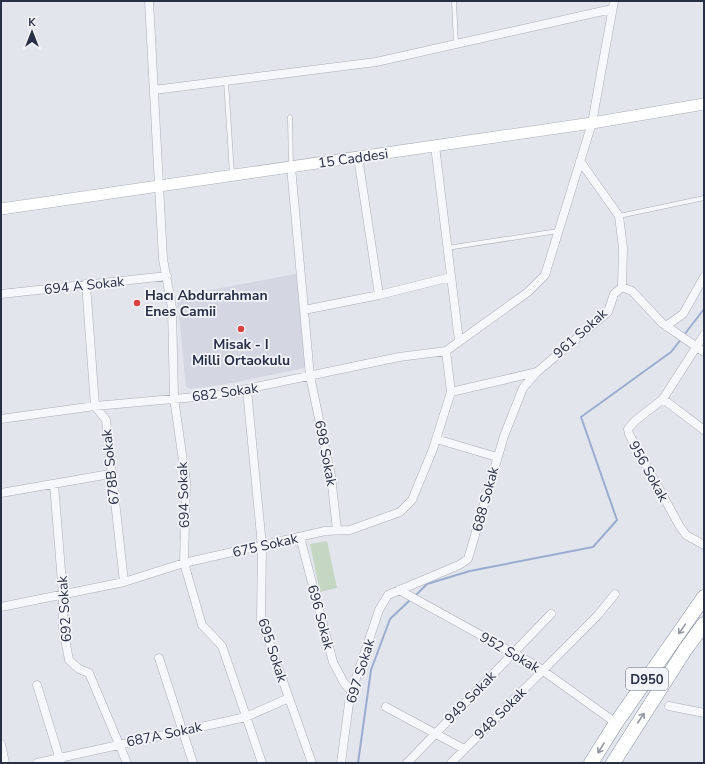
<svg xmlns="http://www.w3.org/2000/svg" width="705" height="764" viewBox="0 0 705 764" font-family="'Nunito Sans',sans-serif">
	<rect width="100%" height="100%" fill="#e3e5ec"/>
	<path fill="#d4d7e1" d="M296,274L306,361L304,368L227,384L191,389L186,387L177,296Z"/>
	<path fill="#c5d6c3" d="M327,541L337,588L320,592L310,544Z"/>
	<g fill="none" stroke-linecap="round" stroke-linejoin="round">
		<path stroke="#9cacce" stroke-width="2" d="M684,335L704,309
			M415,596L427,584L470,571L593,547L617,520L581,417L671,352L682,338
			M358,763L371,670L390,619L410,600"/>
		<defs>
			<path id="lane" d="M454,1L456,44
				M226,81L232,174
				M290,117L291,167
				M619,216L704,198
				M447,248L558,231"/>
			<path id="street" d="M149,1L163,259L172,308L174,398L186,482L184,563L202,625L222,646L262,763
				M154,90L376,62L612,9
				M435,146L459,341
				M358,157L379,295
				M580,161L619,216L623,248L622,287
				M291,167L310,376L331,476L337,530
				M86,284L95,406L106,420L124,582
				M1,294L167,276
				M304,310L379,295L451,277
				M666,326L683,314L704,277
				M704,335L663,399L635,421L628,429L629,434L679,525L686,535L704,545
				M446,351L528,292L545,275L592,123L614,1
				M247,390L262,546L261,619L312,763
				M451,392L537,372L608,312L614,294L622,287L632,291L662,323L704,352
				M663,399L704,430
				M1,419L95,406L218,395L399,357L446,351
				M436,439L497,457
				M54,484L63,595V628L69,660L79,669L89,673L127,763
				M1,493L110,474
				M300,537L333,662L344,683L352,692
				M399,590L535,665L616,723
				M1,607L124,582L184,563L325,531L350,530L400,512L412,500L433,449L451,392L446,351
				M159,658L193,763
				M37,685L61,763
				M669,706L704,713
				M386,707L464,749
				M1,744L5,763
				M37,763L246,717L289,698
				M341,763L350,696L379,610L388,595L459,565L468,559L504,436L523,388L537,372
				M407,763L551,614
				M451,763L597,616L615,594"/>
			<path id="secondary" d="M1,209L592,123L704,104"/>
			<path id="highway" d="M591,763L616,723L704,597
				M613,763L685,650L704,624"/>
		</defs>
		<use href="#lane" stroke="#abaeba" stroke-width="5"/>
		<use href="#street" stroke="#abaeba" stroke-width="9"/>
		<use href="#secondary" stroke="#abaeba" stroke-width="12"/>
		<use href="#highway" stroke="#898fa3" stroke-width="15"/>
		<use href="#lane" stroke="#f6f7fa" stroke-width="4"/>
		<use href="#street" stroke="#f6f7fa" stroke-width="8"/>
		<use href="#secondary" stroke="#fff" stroke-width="11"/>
		<use href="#highway" stroke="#fff" stroke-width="14"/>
	</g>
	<defs><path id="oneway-shaft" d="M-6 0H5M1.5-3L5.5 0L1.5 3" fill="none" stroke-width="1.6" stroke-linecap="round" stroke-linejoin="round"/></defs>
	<g stroke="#9497a2">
		<use href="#oneway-shaft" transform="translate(682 629) rotate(125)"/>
		<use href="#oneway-shaft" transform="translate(641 718) rotate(-57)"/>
		<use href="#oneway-shaft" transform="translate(601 748) rotate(122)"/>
	</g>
	<g fill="#d84241" stroke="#f3f4f9" stroke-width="1.5">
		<circle cx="137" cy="303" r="4"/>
		<circle cx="241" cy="329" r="4"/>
	</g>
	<g text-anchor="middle" stroke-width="3.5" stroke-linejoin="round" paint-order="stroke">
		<rect fill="#f3f4f9" stroke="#666a7b" stroke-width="1" x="626" y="668" width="42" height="22" rx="3"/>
		<g font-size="13" font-weight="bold" fill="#292f45">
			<text x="647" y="684">D950</text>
		</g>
		<g font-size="14" fill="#292f45" stroke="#f3f4f9">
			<text transform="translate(353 158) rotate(-8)" y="5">15 Caddesi</text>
			<text transform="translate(84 285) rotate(-6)" y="5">694 A Sokak</text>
			<text transform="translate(580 333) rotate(-42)" y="5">961 Sokak</text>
			<text transform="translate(225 392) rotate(-8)" y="5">682 Sokak</text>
			<text transform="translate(326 453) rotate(79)" y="5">698 Sokak</text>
			<text transform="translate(110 467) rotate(-96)" y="5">678B Sokak</text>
			<text transform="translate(649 471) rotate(61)" y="5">956 Sokak</text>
			<text transform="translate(183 495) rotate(-92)" y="5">694 Sokak</text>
			<text transform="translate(485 499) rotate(-75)" y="5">688 Sokak</text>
			<text transform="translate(265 545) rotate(-13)" y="5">675 Sokak</text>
			<text transform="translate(64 609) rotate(-94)" y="5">692 Sokak</text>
			<text transform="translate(321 617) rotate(75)" y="5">696 Sokak</text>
			<text transform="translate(273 650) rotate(72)" y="5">695 Sokak</text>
			<text transform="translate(510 652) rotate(30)" y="5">952 Sokak</text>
			<text transform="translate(360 671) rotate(-73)" y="5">697 Sokak</text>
			<text transform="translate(470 697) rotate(-46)" y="5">949 Sokak</text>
			<text transform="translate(500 713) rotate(-45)" y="5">948 Sokak</text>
			<text transform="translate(164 734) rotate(-12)" y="5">687A Sokak</text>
		</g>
		<g font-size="14" font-weight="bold" fill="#292f45" stroke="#f3f4f9" text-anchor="start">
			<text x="145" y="300">Hacı Abdurrahman<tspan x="145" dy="16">Enes Camii</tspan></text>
			<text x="241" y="349" text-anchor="middle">Misak - I<tspan x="241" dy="16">Milli Ortaokulu</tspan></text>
		</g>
	</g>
	<rect width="705" height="764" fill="none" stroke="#292f45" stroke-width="4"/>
	<g transform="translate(32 32)" stroke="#f3f4f9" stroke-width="3" paint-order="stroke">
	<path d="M0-3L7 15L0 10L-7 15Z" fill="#292f45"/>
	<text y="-6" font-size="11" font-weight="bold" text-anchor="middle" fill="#292f45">K</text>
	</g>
</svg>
